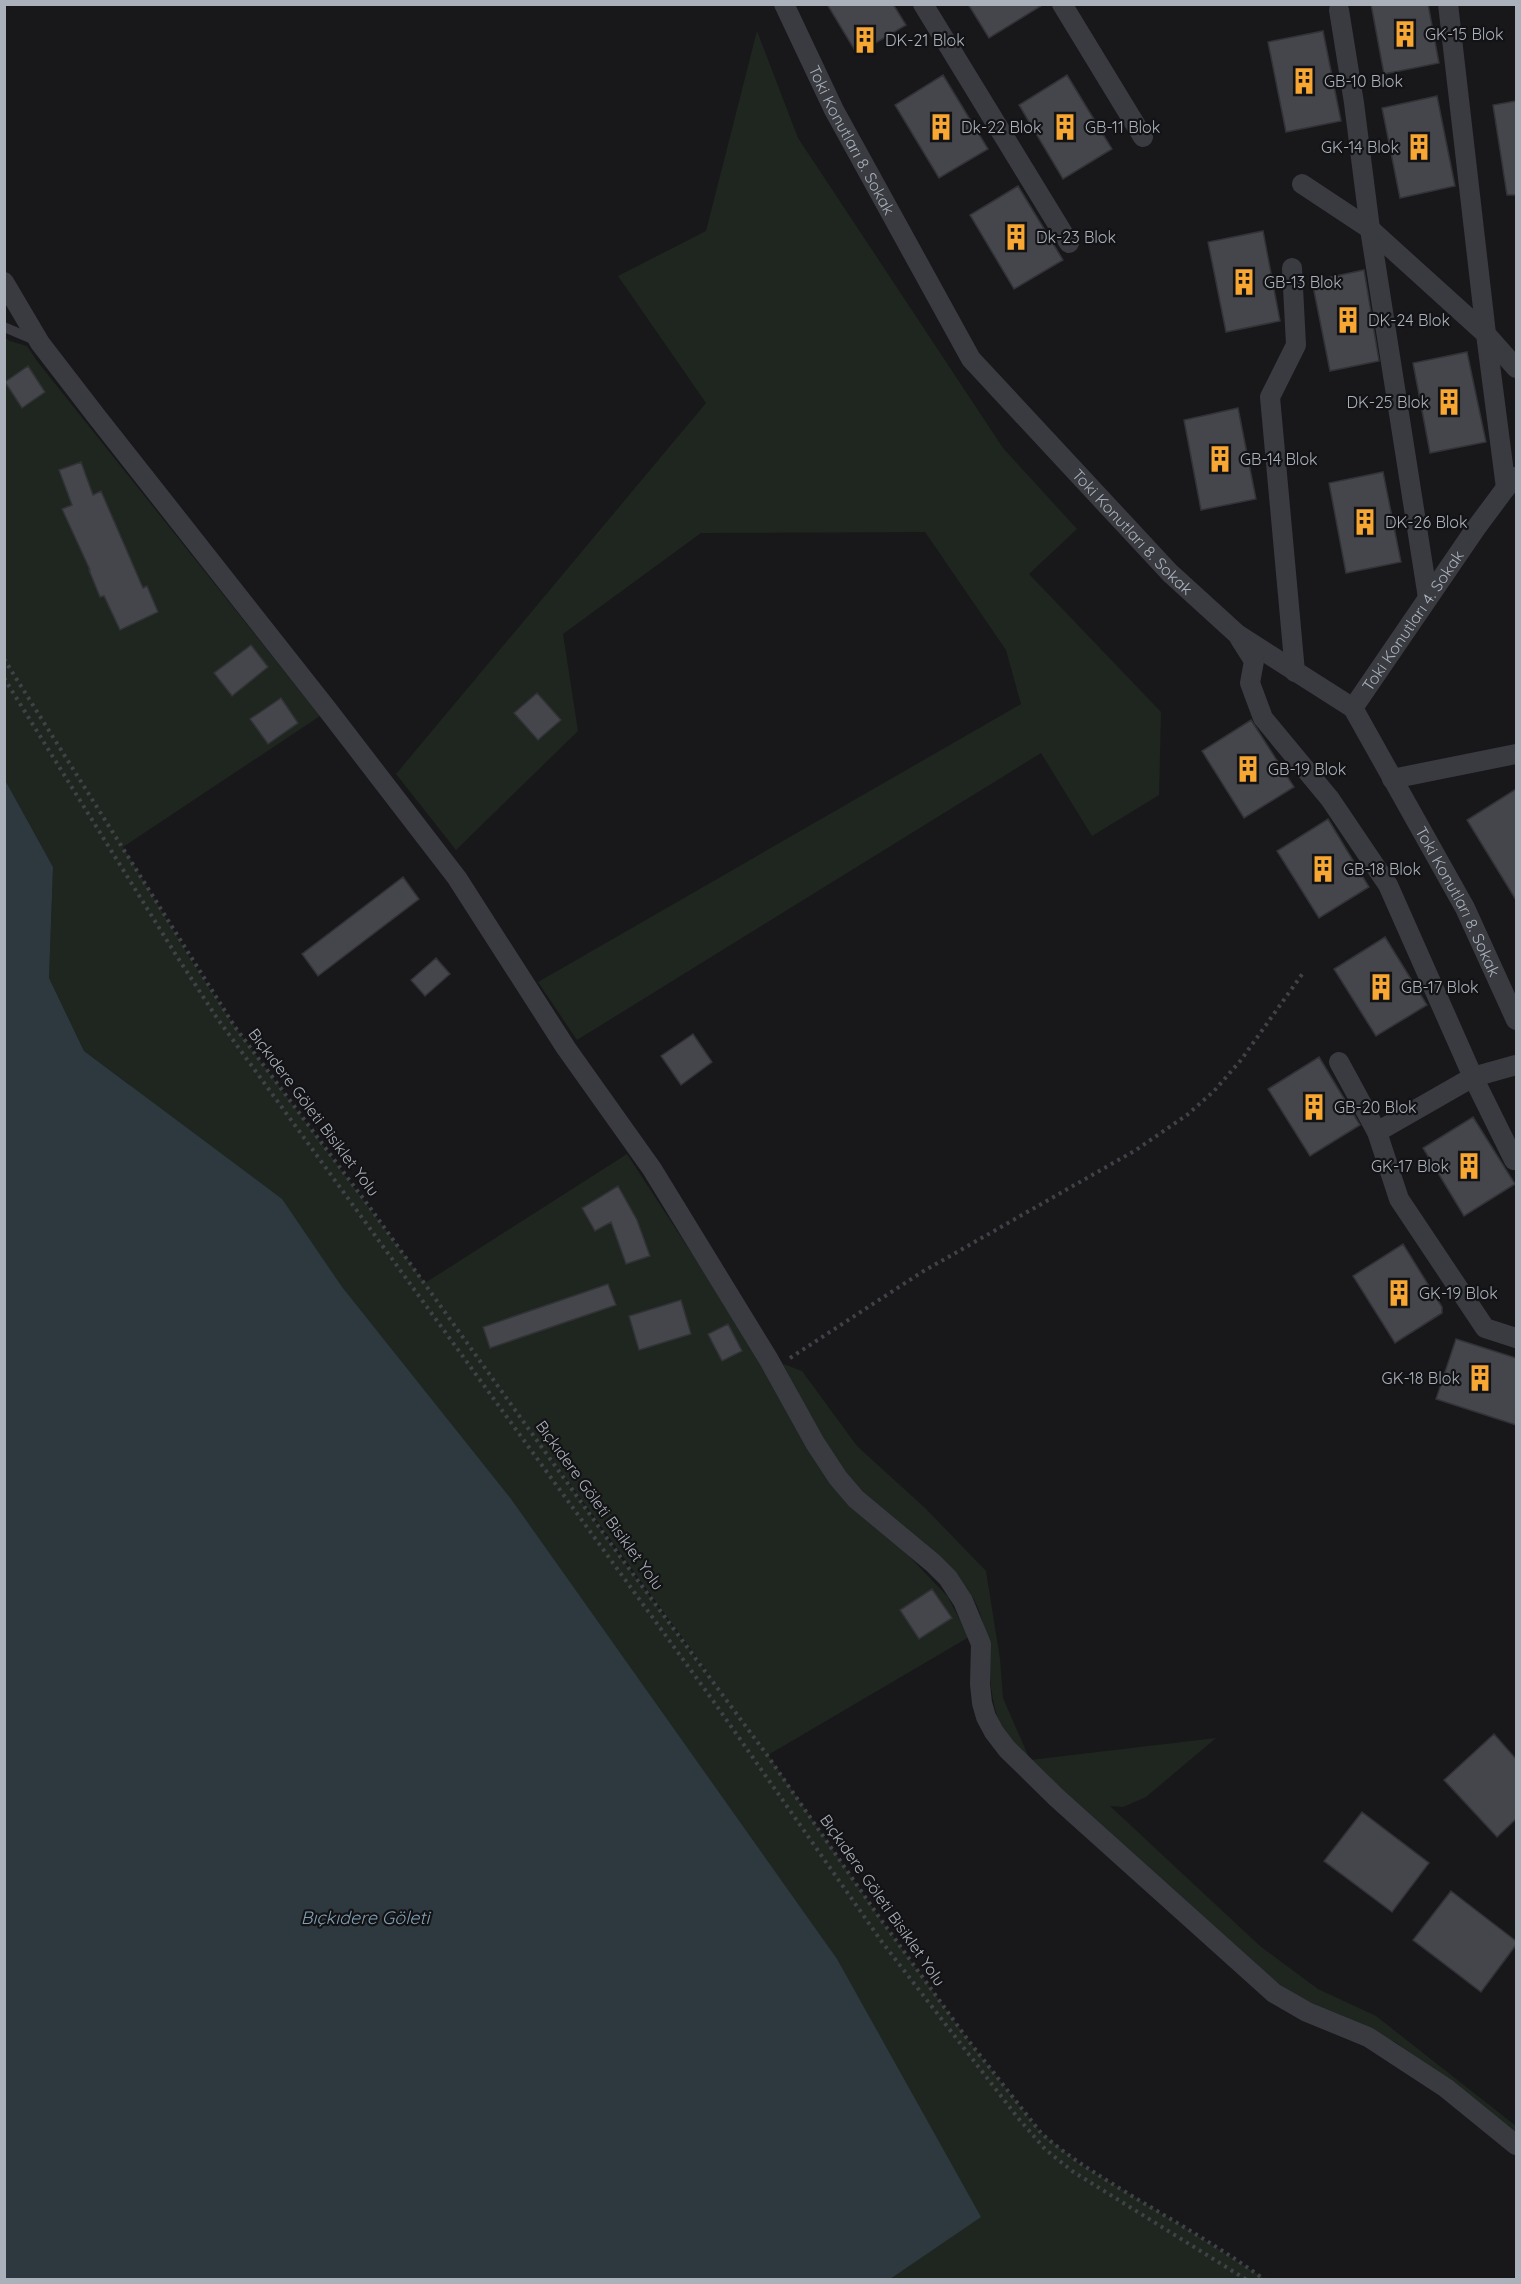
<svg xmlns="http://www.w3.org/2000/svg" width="1521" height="2284" viewBox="0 0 1521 2284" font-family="Quicksand,sans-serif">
	<rect width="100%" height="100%" fill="#18181b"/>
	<path fill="#1e261f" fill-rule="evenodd" d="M757,31L798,138L1003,448L1077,529L1029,574L1161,712L1159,795L1092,836L1041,753L577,1040L538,982L1021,704L1006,650L925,532L701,533L563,634L578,731L456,850L396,774L706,403L618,276L706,231Z
		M4,337L10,341L27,346L37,361L320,716L123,847L193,963L235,1027L425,1283L627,1154L753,1347L781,1400L907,1554L948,1597L969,1637L768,1755L879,1917L968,2040L1041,2133L1080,2164L1187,2229L1265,2279H5L130,1085L84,1051L49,978L53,867L5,780ZM541,1444L711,1677V1678L619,1555Z
		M783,1364L802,1371L857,1446L925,1508L986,1571L1000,1659L1003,1698L1030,1760L1216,1738L1146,1797L1123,1807L1110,1806L1260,1946L1318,1989L1376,2016L1516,2126V2135L1476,2101L1395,2042L1307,2002L1275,1981L1230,1945L1030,1761C1021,1751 1009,1741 1003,1730C982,1688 996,1638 973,1598C951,1558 897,1527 865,1495C831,1459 806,1407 783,1364Z"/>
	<path fill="#2e393f" d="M5,780L53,867L49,978L84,1051L282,1199L342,1287L511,1499L837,1959L981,2217L890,2279H5Z"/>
	<path fill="#44464b" stroke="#323337" stroke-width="1.5" d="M827,4H893L906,25L857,54Z
		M968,4H1044L989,38Z
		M1371,4H1428L1439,63L1384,74Z
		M1323,31L1341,121L1286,132L1268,42Z
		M943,75L988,149L939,178L895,105Z
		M1067,75L1112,149L1063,179L1019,105Z
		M1437,96L1455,186L1400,198L1382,108Z
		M1516,101V195H1507L1493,105Z
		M1018,186L1063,260L1014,289L970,215Z
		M1263,231L1280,321L1226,332L1208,242Z
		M1364,270L1379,361L1330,371L1312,281Z
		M1467,352L1486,442L1430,453L1413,363Z
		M28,366L45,392L22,408L5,382Z
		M1238,408L1256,499L1201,510L1184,420Z
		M81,462L93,495L101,491L143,588L147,586L158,612L120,630L104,596L100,597L89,570H90L62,509L72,505L59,470Z
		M1383,472L1401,562L1346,573L1329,483Z
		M251,645L268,667L232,696L214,673Z
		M537,693L561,720L538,740L514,713Z
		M281,698L298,723L268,744L250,719Z
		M1251,720L1294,787L1244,818L1202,751Z
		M1516,789V900L1467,820Z
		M1328,819L1369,887L1319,918L1277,851Z
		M403,877L419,899L318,976L302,954Z
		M1385,937L1427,1005L1376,1036L1334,969Z
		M436,958L450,974L425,996L411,980Z
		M693,1034L712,1062L681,1085L661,1056Z
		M1319,1057L1360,1125L1310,1156L1268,1089Z
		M1473,1117L1515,1184L1464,1216L1423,1148Z
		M618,1186L637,1220L650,1256L626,1264L611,1222L595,1231L582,1208Z
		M1403,1244L1442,1307V1313L1395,1343L1353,1276Z
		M608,1284L616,1305L490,1348L483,1327Z
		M681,1300L691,1334L639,1350L629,1316Z
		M728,1324L742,1351L722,1361L708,1334Z
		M1456,1339L1516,1358V1425L1436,1399Z
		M932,1589L952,1618L919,1639L900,1610Z
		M1494,1734L1516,1759V1819L1497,1837L1444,1780Z
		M1362,1812L1429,1863L1392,1912L1324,1861Z
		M1451,1891L1516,1941V1945L1481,1992L1413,1940Z"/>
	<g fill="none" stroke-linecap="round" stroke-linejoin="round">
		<path stroke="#3f4247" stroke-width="4" stroke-dasharray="3 4.5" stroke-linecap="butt" d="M4,659L235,1027L371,1209L619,1555L767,1755L879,1917L968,2040L1041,2133C1069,2158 1100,2176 1132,2196C1177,2223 1223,2249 1265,2280
			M4,678L176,955L217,1018L714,1702L882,1942L1018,2118L1045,2149L1072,2171L1247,2280
			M790,1358L922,1272L1136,1150L1187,1115L1214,1091L1241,1060L1303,973"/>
		<path stroke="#393b40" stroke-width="10" d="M4,327L37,341"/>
		<g stroke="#393b40" stroke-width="20">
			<path id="s1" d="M784,4L834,110L971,359L1170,573L1237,634L1353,708L1465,908L1516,1020"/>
			<path d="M923,4L1069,243"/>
			<path d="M1062,4L1143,137"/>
			<path d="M1448,4L1486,334L1506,488"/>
			<path d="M1339,10L1354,103L1370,229L1428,598"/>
			<path d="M1302,184L1370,229L1486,334L1516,368"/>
			<path d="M1292,268L1296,345L1270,397L1295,672"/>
			<path d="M4,282L40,343L97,417L327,709L457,878L566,1048L652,1169L769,1360L815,1443L838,1478L856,1499L933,1563L948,1578L963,1601L981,1644L980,1684L982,1703L986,1717L994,1732L1007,1749L1057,1798L1274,1993L1307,2012L1368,2037L1446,2088L1516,2145"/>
			<path d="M1240,639L1254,661L1250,683L1263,718L1330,799L1388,885L1473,1077L1514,1160"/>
			<path id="s2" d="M1353,708L1476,528L1514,477"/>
			<path d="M1392,779L1516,754"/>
			<path d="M1339,1062L1377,1132L1399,1199L1485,1328L1516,1338"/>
			<path d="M1377,1132L1473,1077L1516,1065"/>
		</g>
	</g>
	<defs>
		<symbol id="building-bare" viewBox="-9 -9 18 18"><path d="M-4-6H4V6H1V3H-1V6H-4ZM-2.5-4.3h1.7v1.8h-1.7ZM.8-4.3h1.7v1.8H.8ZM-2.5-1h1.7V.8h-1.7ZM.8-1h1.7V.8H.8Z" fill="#f8a733" stroke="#131316" stroke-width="2.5" paint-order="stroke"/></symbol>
	</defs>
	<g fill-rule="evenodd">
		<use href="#building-bare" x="1386" y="15" width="38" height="38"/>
		<use href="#building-bare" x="846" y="21" width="38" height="38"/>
		<use href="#building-bare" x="1285" y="62" width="38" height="38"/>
		<use href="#building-bare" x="922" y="108" width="38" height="38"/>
		<use href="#building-bare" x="1046" y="108" width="38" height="38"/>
		<use href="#building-bare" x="1400" y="128" width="38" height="38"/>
		<use href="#building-bare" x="997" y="218" width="38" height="38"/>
		<use href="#building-bare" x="1225" y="263" width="38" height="38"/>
		<use href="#building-bare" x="1329" y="301" width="38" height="38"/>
		<use href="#building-bare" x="1430" y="383" width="38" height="38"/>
		<use href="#building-bare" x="1201" y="440" width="38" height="38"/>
		<use href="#building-bare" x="1346" y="503" width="38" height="38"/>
		<use href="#building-bare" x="1229" y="750" width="38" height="38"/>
		<use href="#building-bare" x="1304" y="850" width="38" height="38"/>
		<use href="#building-bare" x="1362" y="968" width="38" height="38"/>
		<use href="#building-bare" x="1295" y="1088" width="38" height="38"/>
		<use href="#building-bare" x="1450" y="1147" width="38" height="38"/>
		<use href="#building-bare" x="1380" y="1274" width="38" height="38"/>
		<use href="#building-bare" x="1461" y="1359" width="38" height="38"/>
	</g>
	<g text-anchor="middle" stroke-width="4.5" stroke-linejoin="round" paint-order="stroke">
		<g font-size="16" fill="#aab1bb" stroke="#131316" text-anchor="start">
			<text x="1425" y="40">GK-15 Blok</text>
			<text x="885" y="46">DK-21 Blok</text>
			<text x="1324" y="87">GB-10 Blok</text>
			<text x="961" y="133">Dk-22 Blok</text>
			<text x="1085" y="133">GB-11 Blok</text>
			<text x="1399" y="153" text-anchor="end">GK-14 Blok</text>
			<text x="1036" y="243">Dk-23 Blok</text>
			<text x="1264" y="288">GB-13 Blok</text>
			<text x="1368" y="326">DK-24 Blok</text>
			<text x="1429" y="408" text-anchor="end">DK-25 Blok</text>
			<text x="1240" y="465">GB-14 Blok</text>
			<text x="1385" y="528">DK-26 Blok</text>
			<text x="1268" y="775">GB-19 Blok</text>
			<text x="1343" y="875">GB-18 Blok</text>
			<text x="1401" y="993">GB-17 Blok</text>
			<text x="1334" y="1113">GB-20 Blok</text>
			<text x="1449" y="1172" text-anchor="end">GK-17 Blok</text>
			<text x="1419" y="1299">GK-19 Blok</text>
			<text x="1460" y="1384" text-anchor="end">GK-18 Blok</text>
		</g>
		<g font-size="16" fill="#aab1bb" stroke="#131316">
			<text dy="6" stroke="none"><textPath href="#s1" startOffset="152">Toki Konutları 8. Sokak</textPath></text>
			<text dy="6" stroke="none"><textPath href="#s1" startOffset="638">Toki Konutları 8. Sokak</textPath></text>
			<text dy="6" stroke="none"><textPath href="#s2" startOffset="106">Toki Konutları 4. Sokak</textPath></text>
			<text dy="6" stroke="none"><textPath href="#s1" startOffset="1142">Toki Konutları 8. Sokak</textPath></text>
			<text transform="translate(314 1112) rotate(53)" y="6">Bıçkıdere Göleti Bisiklet Yolu</text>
			<text transform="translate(600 1505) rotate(54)" y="6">Bıçkıdere Göleti Bisiklet Yolu</text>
			<text transform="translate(883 1900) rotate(55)" y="6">Bıçkıdere Göleti Bisiklet Yolu</text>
		</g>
		<g font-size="18" font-style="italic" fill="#80a1b6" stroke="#131316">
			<text x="365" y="1924">Bıçkıdere Göleti</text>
		</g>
	</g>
	<rect width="1521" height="2284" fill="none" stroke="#aab1bb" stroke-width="12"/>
</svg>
